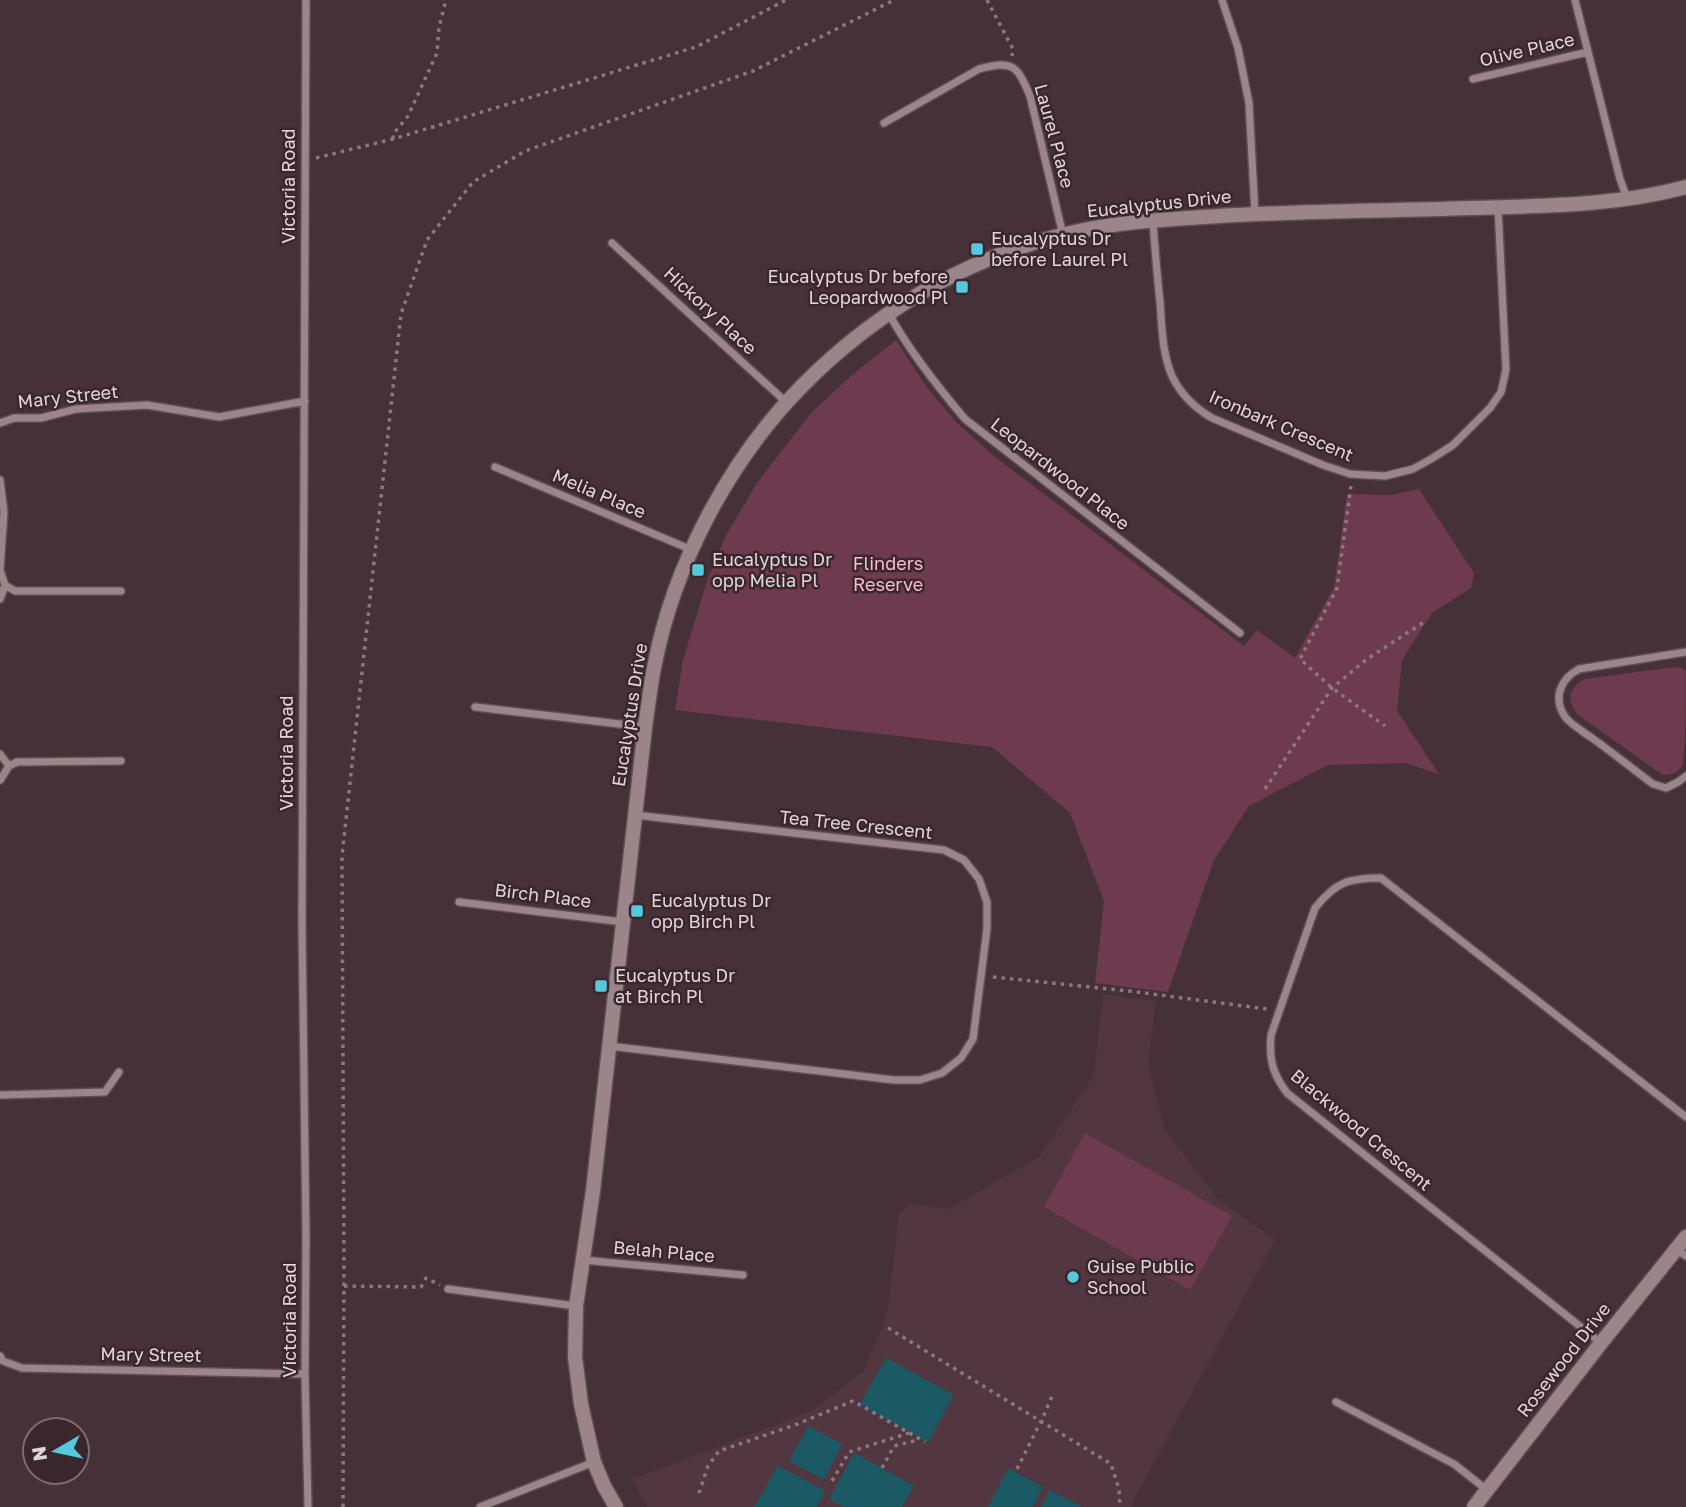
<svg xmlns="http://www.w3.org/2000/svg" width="1686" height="1507" viewBox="0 0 1686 1507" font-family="'Golos Text',sans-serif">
	<rect width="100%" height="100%" fill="#453137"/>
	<path fill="#523740" d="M1103,994L1156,1001L1148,1064L1165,1130L1219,1200L1275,1240L1132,1503V1507H647L632,1479L810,1412L864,1371L887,1314L899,1213L911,1204L948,1209L1039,1157L1094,1075Z"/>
	<path fill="#6d3b4d" d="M896,340L925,385L956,422L994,456L1244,646L1257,630L1295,658L1334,587L1347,494L1391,495L1419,489L1474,573L1471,588L1432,613L1402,660L1397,711L1439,774L1405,763L1328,765L1249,806L1214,860L1168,992L1095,983L1104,901L1070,813L992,747L675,710L683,660L707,581L725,537L757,483L811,413L852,375Z
		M1674,667L1682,668L1686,671C1686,689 1686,755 1682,766C1677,774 1671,774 1663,775L1578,715C1566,700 1568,688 1585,679Z
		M1085,1133L1232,1216L1190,1290L1044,1207Z"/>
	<path fill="#1b5a65" d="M886,1358L954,1395L928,1442L860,1404Z
		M808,1426L842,1444L824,1480L789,1461Z
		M854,1453L914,1486L902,1507H843L829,1499Z
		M778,1465L825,1491L817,1507H754Z
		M1008,1468L1043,1487L1033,1507H988Z
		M1050,1490L1082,1507H1041Z"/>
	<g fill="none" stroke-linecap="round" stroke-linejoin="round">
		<defs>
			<path id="street" d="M306,0L302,925L306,1236L305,1374L308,1507
				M1222,0L1238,48L1249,103L1255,214
				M1575,0L1620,179L1627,198
				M1473,79L1588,52
				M884,123L979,69C1013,60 1017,65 1030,96L1063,235
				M1153,222C1155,249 1157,275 1160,302C1162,327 1162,353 1172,376C1181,395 1195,408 1212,418L1323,465L1350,474L1385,476L1413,469L1431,459L1453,445L1490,408L1501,392L1506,370L1498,207
				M612,243L786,402
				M889,314C910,352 937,386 965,419L1240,633
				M0,423L14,418H41L76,409L147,405L219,417L305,401
				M495,467L692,550
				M0,480L4,512L0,570L5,585L0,599
				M5,585L15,591H121
				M1686,652L1579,669C1560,679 1552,699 1566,718C1573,726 1584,732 1592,738C1613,753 1633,769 1653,784L1666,788L1678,782L1686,776
				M475,707L645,727
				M0,754L9,766
				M0,780L9,766L17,762L121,761
				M459,902L623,922
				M609,1046L894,1080H920L942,1073L961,1058L973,1039L987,929V902L979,879L964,860L944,850L635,815
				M0,1095L105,1092L119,1072
				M1677,1250L1686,1256
				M583,1260L743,1275
				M448,1289L576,1306
				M1601,1343L1287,1093C1272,1073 1269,1059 1271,1035L1315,908C1336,882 1348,878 1381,878L1686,1117
				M0,1356L3,1361L22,1368L305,1374
				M1336,1402L1454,1464L1487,1490
				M480,1507L594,1462"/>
			<path id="secondary" d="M616,1507L604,1486L594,1462L581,1404L575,1357L576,1306L593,1191L645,727C648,708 650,688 654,668C673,566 729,460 802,386C873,314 964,259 1062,235C1112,222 1167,219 1219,216C1302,211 1386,211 1470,208C1541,206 1616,206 1686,187
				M1474,1507L1601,1343L1686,1237"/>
		</defs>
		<use href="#street" stroke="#5e4e53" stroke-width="10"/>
		<use href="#secondary" stroke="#5e4e53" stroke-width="17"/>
		<path stroke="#8a797e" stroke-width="3.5" stroke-dasharray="3.5 5" stroke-linecap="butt" d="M987,0L1013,49L1012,56
			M393,139V134L408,116L437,53L439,27L446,0
			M316,158L393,139L696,47L786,0
			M1351,486L1337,588L1300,659L1332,688L1385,726
			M1265,789L1332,688L1367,659L1424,622
			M993,977L1129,991L1267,1009
			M344,1286L421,1287L426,1278L440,1285
			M888,1328L1111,1464L1119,1489L1120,1507
			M882,1468L894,1446L918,1440
			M1017,1469L1044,1415L1053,1394
			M832,1481L849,1452L909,1433
			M699,1493L708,1466L719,1451L795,1425L853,1401L925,1442
			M343,1507L344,1263L342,856L401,314L427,240L473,182L525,151L753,71L894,0"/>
		<use href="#street" stroke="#9c848b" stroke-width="7"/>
		<use href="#secondary" stroke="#9c848b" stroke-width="14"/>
	</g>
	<g fill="#55cadf" stroke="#3a272d" stroke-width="2.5">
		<rect x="970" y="242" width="14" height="14" rx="3.5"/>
		<rect x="955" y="280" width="14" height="14" rx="3.5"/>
		<rect x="691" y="563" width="14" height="14" rx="3.5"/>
		<rect x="630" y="904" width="14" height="14" rx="3.5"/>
		<rect x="594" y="979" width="14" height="14" rx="3.5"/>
		<circle cx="1073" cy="1277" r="7"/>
	</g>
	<g text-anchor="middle" stroke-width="5" stroke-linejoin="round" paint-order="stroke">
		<g font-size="18" fill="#e2d5d9" stroke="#3a272d">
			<text transform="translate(1527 50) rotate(-13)" y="6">Olive Place</text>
			<text transform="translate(1054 136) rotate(75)" y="6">Laurel Place</text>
			<text transform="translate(289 186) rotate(-90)" y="6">Victoria Road</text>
			<text transform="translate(1159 204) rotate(-6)" y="6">Eucalyptus Drive</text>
			<text transform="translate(710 311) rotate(43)" y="6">Hickory Place</text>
			<text transform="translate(68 397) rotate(-6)" y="6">Mary Street</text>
			<text transform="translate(1281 426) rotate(23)" y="6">Ironbark Crescent</text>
			<text transform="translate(1060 474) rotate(38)" y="6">Leopardwood Place</text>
			<text transform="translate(599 494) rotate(23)" y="6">Melia Place</text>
			<text transform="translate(630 715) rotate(-81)" y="6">Eucalyptus Drive</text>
			<text transform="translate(287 753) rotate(-90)" y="6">Victoria Road</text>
			<text transform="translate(856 825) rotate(6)" y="6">Tea Tree Crescent</text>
			<text transform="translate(543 896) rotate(7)" y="6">Birch Place</text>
			<text transform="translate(1361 1130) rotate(40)" y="6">Blackwood Crescent</text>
			<text transform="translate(664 1252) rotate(5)" y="6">Belah Place</text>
			<text transform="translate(290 1320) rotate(-90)" y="6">Victoria Road</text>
			<text transform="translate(151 1355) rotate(1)" y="6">Mary Street</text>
			<text transform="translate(1564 1360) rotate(-52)" y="6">Rosewood Drive</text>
		</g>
		<g font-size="18" fill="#e2d5d9" stroke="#3a272d" text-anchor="start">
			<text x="991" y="245">Eucalyptus Dr<tspan x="991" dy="21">before Laurel Pl</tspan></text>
			<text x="948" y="283" text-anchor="end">Eucalyptus Dr before<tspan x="948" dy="21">Leopardwood Pl</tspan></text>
			<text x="712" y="566">Eucalyptus Dr<tspan x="712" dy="21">opp Melia Pl</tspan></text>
			<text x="651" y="907">Eucalyptus Dr<tspan x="651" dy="21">opp Birch Pl</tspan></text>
			<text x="615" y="982">Eucalyptus Dr<tspan x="615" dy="21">at Birch Pl</tspan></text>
			<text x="1087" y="1273">Guise Public<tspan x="1087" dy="21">School</tspan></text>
		</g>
		<g font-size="18" fill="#febad0" stroke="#3a272d">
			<text x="888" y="570">Flinders<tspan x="888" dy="21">Reserve</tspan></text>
		</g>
	</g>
	<g transform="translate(56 1451) rotate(261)"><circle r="33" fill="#3a272d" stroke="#7d6d72" stroke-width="2"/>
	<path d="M0-5L12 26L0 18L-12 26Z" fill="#55cadf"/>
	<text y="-10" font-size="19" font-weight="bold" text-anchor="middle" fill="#e2d5d9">N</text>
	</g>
</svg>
